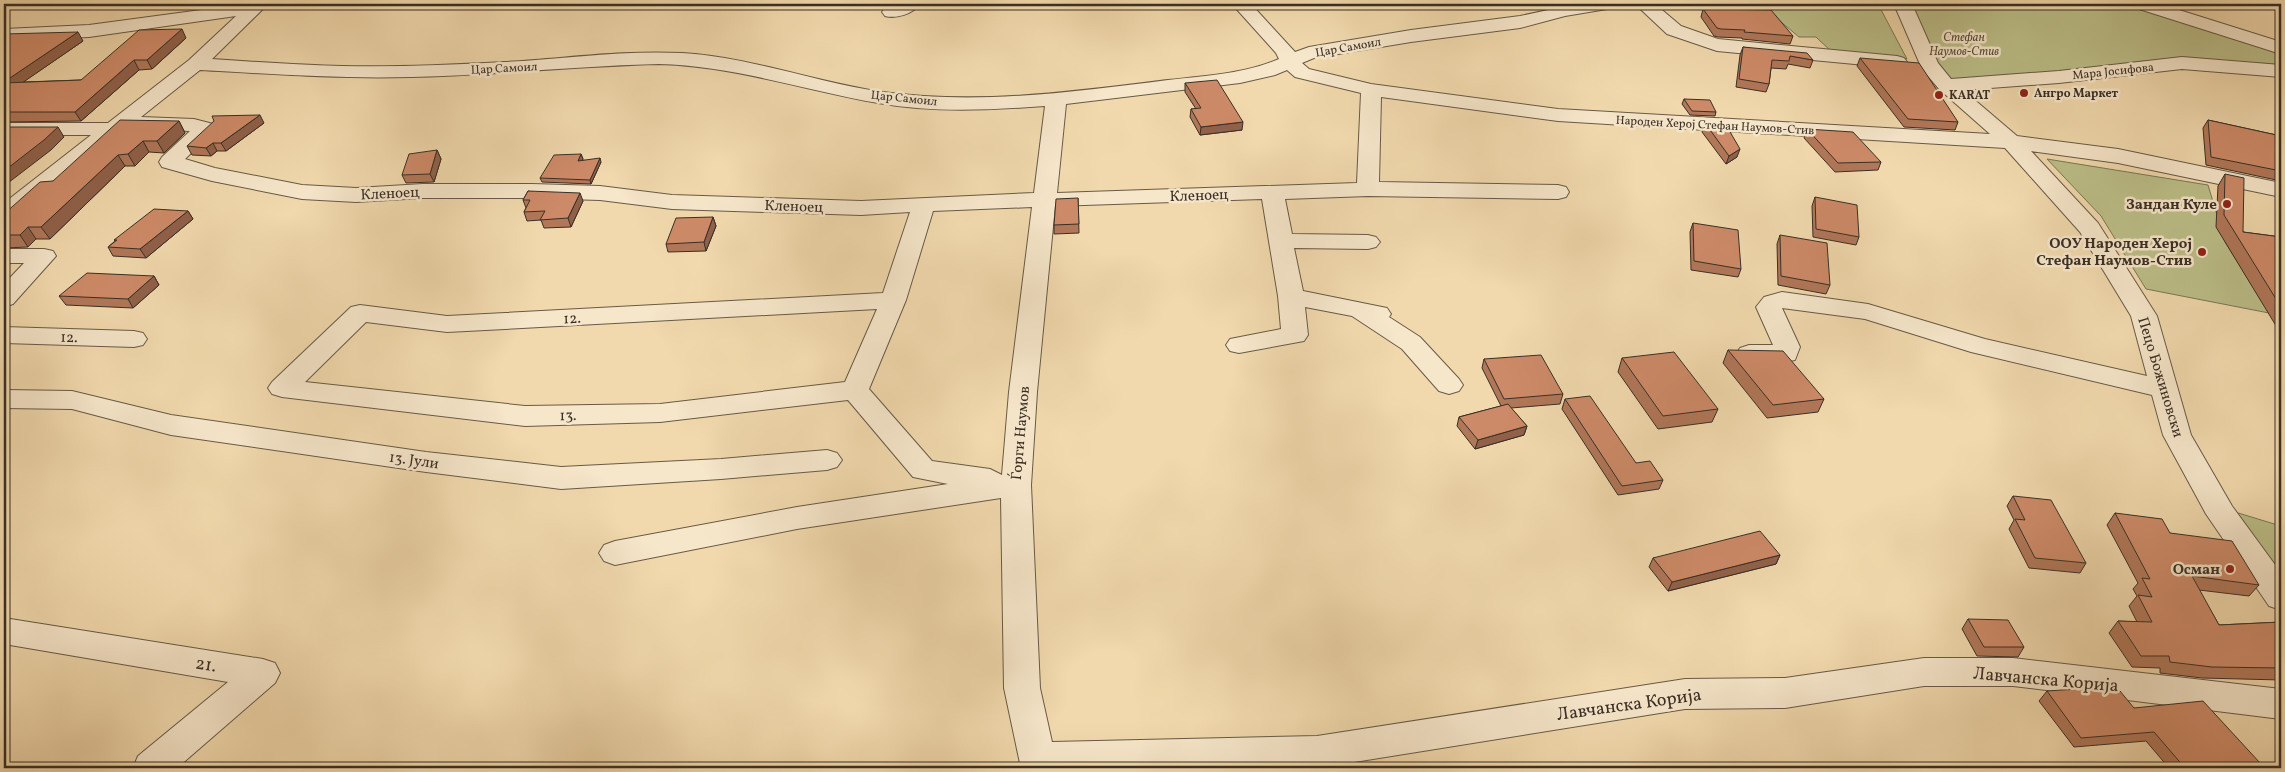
<svg xmlns="http://www.w3.org/2000/svg" width="2285" height="772" viewBox="0 0 2285 772" font-family="Vollkorn,serif">
	<rect width="100%" height="100%" fill="#f1d9ad"/>
	<filter id="stains"><feTurbulence type="fractalNoise" baseFrequency=".004" numOctaves="4"/><feColorMatrix values="0 0 0 0 .2 0 0 0 0 .09 0 0 0 0 .02 0 0 0 .5 -.17"/></filter>
	<radialGradient id="worn" r=".72"><stop offset=".6" stop-color="#630" stop-opacity="0"/><stop offset="1" stop-color="#630" stop-opacity=".3"/></radialGradient>
	<path fill="#bcbf89" stroke="#7a7758" d="M1862,4H1878L1907,59L1833,53L1816,37H1799L1762,6L1821,8Z
		M1903,4H2142L2281,48V71L2182,63L1946,85L1929,65Z
		M2047,159L2208,185L2225,242L2269,313L2146,289L2101,216Z
		M2225,509L2281,526V581Z"/>
	<g fill="none" stroke-linecap="round" stroke-linejoin="round">
		<defs>
			<path id="minor" d="M246,4H268L212,59C255,62 298,65 342,66C396,67 450,65 504,62C563,59 622,50 682,53C750,57 815,82 883,92C977,105 1074,92 1168,80C1205,76 1244,74 1279,59L1276,53L1232,4H1251L1295,52L1309,47L1411,30L1520,16L1576,4H1616L1613,8L1565,16L1520,28L1411,42L1314,58L1302,63L1309,69L1371,84L1558,109L1990,134L1939,89L1922,69L1894,4H1912L1938,63L1951,79L2059,71L2182,57L2281,65V77L2182,69L2059,83L1963,90L2017,136L2118,149L2281,183V197L2118,163L2031,151L2098,223L2157,316L2191,435L2232,506L2281,573V610L2269,606L2206,514L2163,435L2152,395L1971,352L1865,319L1782,308L1800,347L1795,360C1778,364 1757,364 1740,360L1736,354L1740,348L1749,345H1773L1756,307L1764,297L1782,292L1868,304L1985,339L2147,376L2131,316L2080,232L2005,148L1558,121L1381,97L1379,182L1558,185L1566,187L1569,192L1566,197L1558,199L1368,196L1285,199L1292,234L1368,235L1376,237L1380,242L1376,247L1368,249L1294,248L1303,291L1387,308L1391,314L1389,317L1420,337L1459,379L1463,385L1459,391L1449,394L1439,391L1402,349L1352,316L1305,307L1308,335L1304,341L1239,353L1230,351L1226,345L1230,339L1281,329L1278,296L1262,199L1055,206L1037,392L1031,485L1040,688L1052,742L1317,736L1685,679L1785,678L1924,658H2013L2281,689V719L2013,686H1924L1785,708L1685,709L1317,768H1021L1004,688L1001,498L797,529L615,565L604,561L599,553L604,545L615,541L797,507L948,484L913,477L848,400L660,422L525,426L282,397L272,394L268,388L272,382L351,307L360,305L447,316L883,293L910,212L861,215L672,209L600,200L532,198H423L356,202L302,199L212,181L162,167L159,162L162,157L190,131L142,129L135,127L132,124L12,219L4,221V203L91,135H4V123H108L189,60L236,16L89,37L4,41V29L89,25ZM659,64C734,66 804,90 878,103C933,113 990,110 1045,106L1034,193L861,201L672,195L600,186L532,184H423L356,188L302,185L215,168L185,159L213,132L217,128L213,124L194,119L141,117L200,70C271,74 341,79 412,77C495,75 576,66 659,64ZM1287,70L1295,77L1361,93L1357,183L1057,193L1066,104L1240,83L1275,75ZM1032,207L1009,392L1002,475L990,469L932,461L869,389L906,300L933,211ZM877,309L845,382L660,404L525,406L305,382L366,322L447,332Z
				M900,4H920C913,14 896,19 885,16L882,12L885,8Z
				M1635,4H1655L1681,26L1718,39L1897,56L1904,58L1907,62L1904,66L1897,68L1717,51L1667,34Z
				M2133,4H2160L2281,42V54L2136,8Z
				M2268,4H2281V11L2271,8Z
				M4,249H44L53,251L56,256L13,304L4,307V284L24,263H4Z
				M4,327L134,331L143,333L147,339L143,345L134,347L4,343Z
				M4,390L72,391L171,415L426,452L561,467L721,459L827,450L837,453L842,460L837,467L827,470L721,479L561,489L426,472L171,435L72,409L4,408Z
				M4,618L263,659L275,663L280,673L275,683L177,768H133L138,756L228,682L4,644Z"/>
		</defs>
		<use href="#minor" stroke="#675a48" stroke-width="2"/>
		<use href="#minor" fill="#f6e6ca" fill-rule="evenodd"/>
	</g>
	<path fill="#b07759" stroke="#392f26" d="M1703,9L1793,36L1790,44L1742,39V38L1718,37L1714,36L1701,17Z
		M4,34L83,41L23,82L81,80L186,38L152,69L139,70L81,121L4,122Z
		M1743,47L1813,60L1810,68L1788,64L1786,69L1771,68L1769,84L1766,92L1736,87L1740,55Z
		M1860,58L1958,122L1955,130L1904,127L1857,66Z
		M1185,83L1242,130L1200,135L1190,117L1191,109H1196L1185,92Z
		M1684,99L1716,112L1715,116L1690,115L1682,104Z
		M2208,120L2281,136V181L2206,165L2203,128Z
		M179,121L185,133L164,153L149,152L135,166H125L50,239H36L28,247L4,248V214L53,181Z
		M264,123L226,151H217L211,156L192,155L187,146Z
		M1705,123L1737,157L1726,164L1702,132Z
		M1807,129L1881,162L1878,170L1835,172L1804,138Z
		M437,150L441,159L434,182L406,183L402,175Z
		M581,154L583,159L582,160L601,162L591,184L542,182L540,178Z
		M2225,174L2243,232L2281,237V334L2216,227L2218,186Z
		M528,191L583,201L571,227L544,228L541,220L527,221L524,212L526,208L523,200Z
		M1815,197L1859,237L1856,245L1813,237L1812,206Z
		M1078,198L1079,233L1054,234V225Z
		M188,211L193,219L146,258L113,256L108,247L115,241L114,240Z
		M713,217L716,226L706,251L668,252L666,244Z
		M1693,223L1741,269L1738,277L1691,270L1690,232Z
		M1780,235L1830,285L1826,294L1778,285L1777,244Z
		M154,276L159,285L133,308L66,305L59,296Z
		M1728,350L1824,399L1818,412L1767,418L1723,363Z
		M1622,358L1718,409L1712,422L1658,429L1618,372Z
		M1484,359L1563,394L1560,404L1511,408L1527,426L1524,435L1475,449L1457,426L1459,417L1501,406L1482,368Z
		M1565,399L1636,463L1663,480L1659,489L1618,495L1562,409Z
		M2013,496L2086,563L2080,573L2029,568L2009,529L2014,520L2007,506Z
		M2115,513L2170,533L2259,585L2249,596L2199,590L2219,625L2281,622V680L2202,678L2160,673V668L2132,667L2109,633L2118,621L2137,622L2129,606L2137,596L2133,589L2138,583L2107,525Z
		M1780,555L1776,564L1668,591L1649,567L1653,558Z
		M1968,619L2024,647L2018,657L1977,656L1962,629Z
		M2047,691L2134,708L2261,764L2256,768H2169L2146,741L2074,747L2039,701Z"/>
	<path fill="#906149" stroke="#392f26" d="M182,29L186,38L152,69L147,60Z
		M78,32L83,41L9,92L4,85V82Z
		M134,60L139,70L81,121L75,112Z
		M260,115L264,123L226,151L221,143Z
		M179,121L185,133L164,153L157,141Z
		M1243,122L1242,130L1200,135L1201,127Z
		M58,127L64,137L51,150L4,186V171Z
		M143,141L149,152L135,166L128,154Z
		M213,143L217,151L211,156L206,148Z
		M1740,149L1737,157L1726,164L1729,156Z
		M437,150L441,159L434,182L430,174Z
		M581,154L583,159L579,165L578,161Z
		M118,155L125,166L50,239L41,227Z
		M600,158L601,162L591,184L590,180Z
		M580,193L583,201L571,227L568,218Z
		M188,211L193,219L146,258L140,249Z
		M713,217L716,226L706,251L704,242Z
		M28,227L36,239L28,247L20,235Z
		M4,256L10,265L4,271Z
		M154,276L159,285L133,308L128,299Z
		M1527,426L1524,435L1475,449L1478,440Z
		M1780,555L1776,564L1668,591L1672,582Z"/>
	<path fill="#cd8a68" stroke="#392f26" d="M1703,9L1771,10L1793,36L1744,32L1745,30L1721,29L1717,28Z
		M182,29L147,60H134L75,112H4V83L81,80L139,30Z
		M78,32L4,82V34Z
		M1743,47L1807,53L1813,60L1790,56L1789,61L1772,60L1769,84L1739,79Z
		M1860,58L1919,63L1958,122L1908,119Z
		M1217,80L1243,122L1201,127L1191,109L1201,108L1185,83Z
		M1684,99L1710,100L1716,112L1692,111Z
		M260,115L221,143H213L206,148L187,146L214,121L212,116Z
		M120,120L179,121L157,141H143L128,154L118,155L41,227H28L20,235H4V214L40,182L53,181Z
		M2208,120L2281,136V171L2211,157Z
		M1705,123L1726,125L1740,149L1729,156Z
		M4,127H58L44,140L4,171Z
		M1807,129L1853,132L1881,162L1838,163Z
		M437,150L430,174L402,175L409,154Z
		M581,154L578,161L600,158L590,180L540,178L554,155Z
		M2225,174L2244,178L2243,232L2281,237V307L2224,215Z
		M528,191L580,193L568,218L540,220L545,211L524,212L530,200H523Z
		M1815,197L1857,205L1859,237L1816,229Z
		M1078,198L1079,224L1054,225L1056,199Z
		M154,209L188,211L140,249L108,247L117,240H114Z
		M713,217L704,242L666,244L676,218Z
		M1693,223L1738,230L1741,269L1694,261Z
		M1780,235L1827,243L1830,285L1781,276Z
		M87,273L154,276L128,299L59,296Z
		M1728,350L1783,351L1824,399L1773,405Z
		M1674,352L1718,409L1663,416L1622,358Z
		M1541,355L1563,394L1504,399L1484,359Z
		M1590,396L1636,463L1650,461L1663,480L1622,486L1565,399Z
		M1508,404L1527,426L1478,440L1459,417Z
		M2013,496L2051,500L2086,563L2035,558L2015,519L2025,520Z
		M2115,513L2162,519L2170,533L2232,541L2259,585L2192,576L2219,625L2281,622V668L2212,667L2170,662L2169,656H2141L2118,621L2152,622L2138,595L2152,597L2142,578L2150,579Z
		M1760,531L1780,555L1672,582L1653,558Z
		M1968,619L2008,620L2024,647H1984Z
		M2093,688L2120,691L2134,708L2203,701L2261,764L2224,768H2185L2154,732L2081,738L2047,691Z"/>
	<g fill="#8f2418" stroke="#f6e6ca" stroke-width="2">
		<circle cx="2024" cy="93" r="5"/>
		<circle cx="1939" cy="95" r="5"/>
		<circle cx="2227" cy="204" r="5"/>
		<circle cx="2202" cy="252" r="5"/>
		<circle cx="2230" cy="569" r="5"/>
	</g>
	<g text-anchor="middle" stroke-width="5" stroke-linejoin="round" paint-order="stroke">
		<g font-size="12" font-style="italic" fill="#534c3a" stroke="#f6e6ca">
			<text x="1964" y="41">Стефан<tspan x="1964" dy="14">Наумов-Стив</tspan></text>
		</g>
		<g font-size="12" fill="#392f26" stroke="#f6e6ca">
			<text transform="translate(1348 47) rotate(-10)" y="4">Цар Самоил</text>
			<text transform="translate(504 68) rotate(-3)" y="4">Цар Самоил</text>
			<text transform="translate(2113 71) rotate(-6)" y="4">Мара Јосифова</text>
			<text transform="translate(904 98) rotate(6)" y="4">Цар Самоил</text>
			<text transform="translate(1715 125) rotate(3)" y="4">Народен Херој Стефан Наумов-Стив</text>
		</g>
		<g font-size="12" font-weight="bold" fill="#392f26" stroke="#f6e6ca" text-anchor="start">
			<text x="2034" y="97">Ангро Маркет</text>
			<text x="1949" y="99">KARAT</text>
		</g>
		<g font-size="15" fill="#392f26" stroke="#f6e6ca">
			<text transform="translate(390 193) rotate(-3)" y="5">Кленоец</text>
			<text transform="translate(1199 195) rotate(-2)" y="5">Кленоец</text>
			<text transform="translate(794 206) rotate(2)" y="5">Кленоец</text>
			<text transform="translate(572 318) rotate(-3)" y="5">12.</text>
			<text transform="translate(69 337) rotate(1)" y="5">12.</text>
			<text transform="translate(2161 377) rotate(73)" y="5">Пецо Божиновски</text>
			<text transform="translate(568 415) rotate(-1)" y="5">13.</text>
			<text transform="translate(1020 433) rotate(-85)" y="5">Ѓорги Наумов</text>
			<text transform="translate(414 460) rotate(8)" y="5">13. Јули</text>
		</g>
		<g font-size="15" font-weight="bold" fill="#392f26" stroke="#f6e6ca" text-anchor="end">
			<text x="2217" y="209">Зандан Куле</text>
			<text x="2192" y="248">ООУ Народен Херој<tspan x="2192" dy="17">Стефан Наумов-Стив</tspan></text>
			<text x="2220" y="574">Осман</text>
		</g>
		<g font-size="18" fill="#392f26" stroke="#f6e6ca">
			<text transform="translate(206 664) rotate(9)" y="6">21.</text>
			<text transform="translate(2046 679) rotate(5)" y="6">Лавчанска Корија</text>
			<text transform="translate(1629 704) rotate(-8)" y="6">Лавчанска Корија</text>
		</g>
	</g>
	<rect width="2285" height="772" fill="none" stroke="#f1d9ad" stroke-width="20"/>
	<rect x="5" y="5" width="2275" height="762" fill="none" stroke="#392f26" stroke-width="2.5"/>
	<rect x="10" y="10" width="2265" height="752" fill="none" stroke="#392f26"/>
	<rect width="100%" height="100%" filter="url(#stains)"/>
	<rect width="100%" height="100%" fill="url(#worn)"/>
</svg>
